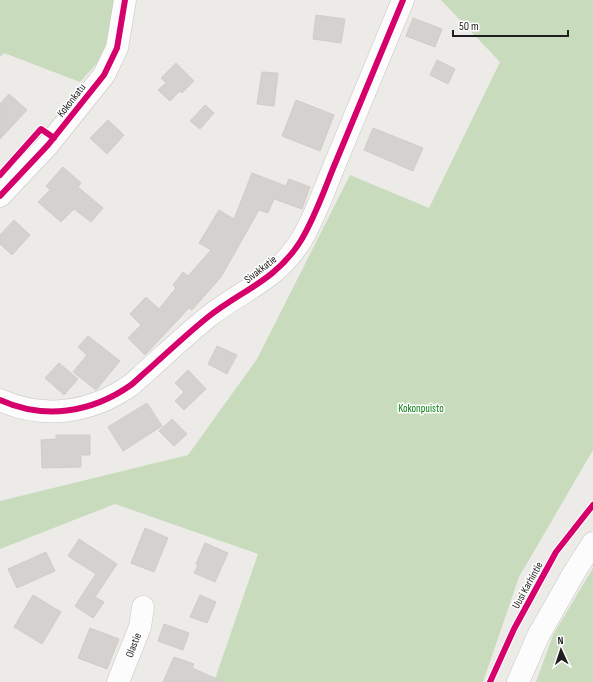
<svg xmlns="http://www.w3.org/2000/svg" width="593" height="682" viewBox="0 0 593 682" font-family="'Sofia Sans Condensed',sans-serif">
	<rect width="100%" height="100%" fill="#edebe8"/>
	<path fill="#c8dcbd" d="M0,0H115L106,44L101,59L80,82L4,53L0,57Z
		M441,0H593V450L519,577L483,682H214L258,554L115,504L0,549V501L188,455L257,359L350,175L429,208L500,62Z
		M593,568V682H536L553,635Z"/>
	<path fill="#d4d1ce" stroke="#d0cdc9" d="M316,15L345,19L341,43L313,39Z
		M413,18L442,29L435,47L406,36Z
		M437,60L455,69L448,84L430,75Z
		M176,63L194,81L182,93L180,91L170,101L158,90L166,83L161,78Z
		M262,72L278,73L274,106L257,104Z
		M9,94L27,110L0,139V104Z
		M296,100L334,115L320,151L282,136Z
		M205,105L214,113L200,129L190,121Z
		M108,120L124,135L107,154L90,138Z
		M373,128L423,148L413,171L364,150Z
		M63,167L81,183L78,187L103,208L91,222L74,209L61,222L38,202L50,190L46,186Z
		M252,173L286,186L289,179L310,187L302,209L274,199L268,213L259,210L221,277L192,310L189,308L159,340L158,339L159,340L145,355L128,338L141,325L130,314L146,297L159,309L176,288L173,285L183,272L188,276L211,250L199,243L219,210L234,219Z
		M14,220L30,235L12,255L0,244V235Z
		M88,336L120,361L96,390L73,372L87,355L78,347Z
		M217,346L237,355L227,374L208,364Z
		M59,363L78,379L64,395L45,378Z
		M188,370L206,389L184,410L175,401L184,392L175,383Z
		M147,403L162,426L123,451L108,427Z
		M172,419L187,434L174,446L159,431Z
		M56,435H90V455H81V467L42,468L41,440L56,439Z
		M145,528L168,538L154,572L131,563Z
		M79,539L117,564L95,597L104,602L93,618L75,606L96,574L68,556Z
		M205,543L228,553L215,582L194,573L198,565L196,564Z
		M46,552L55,571L17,588L8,569Z
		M33,595L61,612L42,644L14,627Z
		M200,595L216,602L207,623L190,617Z
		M164,624L189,633L183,650L158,641Z
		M90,628L119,639L107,669L78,658Z
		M174,657L194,664L192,668L224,682H163Z"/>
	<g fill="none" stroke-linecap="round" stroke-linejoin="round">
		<defs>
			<path id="minor" d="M0,196L48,145L104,75L117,48L125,0
				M0,400C44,420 91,413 131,385C137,380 143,374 149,369C169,351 188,333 208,317C242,290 275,281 300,242C316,216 325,187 337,159C359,106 381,53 403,0
				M118,682L140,627L143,607
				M518,682L538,636L575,571L593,543"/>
		</defs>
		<use href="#minor" stroke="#c6c5c4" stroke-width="23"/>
		<use href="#minor" stroke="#fcfcfc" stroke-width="22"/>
		<defs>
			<path id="cycleway" d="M0,175L41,129L54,138
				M0,196L48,145L104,75L117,48L125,0
				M0,400C44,420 91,413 131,385C137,380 143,374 149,369C169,351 188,333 208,317C242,290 275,281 300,242C316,216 325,187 337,159C359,106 381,53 403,0
				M490,682L514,629L556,552L593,505"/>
		</defs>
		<use href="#cycleway" stroke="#fff" stroke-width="8"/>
		<use href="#cycleway" stroke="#d6006c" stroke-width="6"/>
	</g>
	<g text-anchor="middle" stroke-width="3" stroke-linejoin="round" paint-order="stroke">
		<g font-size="11" fill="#1f1f1f" stroke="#fff">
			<text transform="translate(71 100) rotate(-52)" y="4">Kokonkatu</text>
			<text transform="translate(260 269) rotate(-38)" y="4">Sivakkatie</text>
			<text transform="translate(527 585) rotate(-61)" y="4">Uusi Karhintie</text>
			<text transform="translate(133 645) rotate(-69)" y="4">Olastie</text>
		</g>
		<g font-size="11" fill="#0a7f12" stroke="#fff">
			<text x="421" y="412">Kokonpuisto</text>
		</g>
	</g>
	<g transform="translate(561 650) rotate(357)" stroke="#ffffff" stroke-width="3" paint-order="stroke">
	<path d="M0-3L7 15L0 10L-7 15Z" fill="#1f1f1f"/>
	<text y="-6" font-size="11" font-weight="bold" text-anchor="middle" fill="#1f1f1f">N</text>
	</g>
	<path d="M453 30v6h115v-6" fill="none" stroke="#1f1f1f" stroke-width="2"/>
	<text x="459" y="30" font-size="12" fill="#1f1f1f" stroke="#ffffff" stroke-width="3" paint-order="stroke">50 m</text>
</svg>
